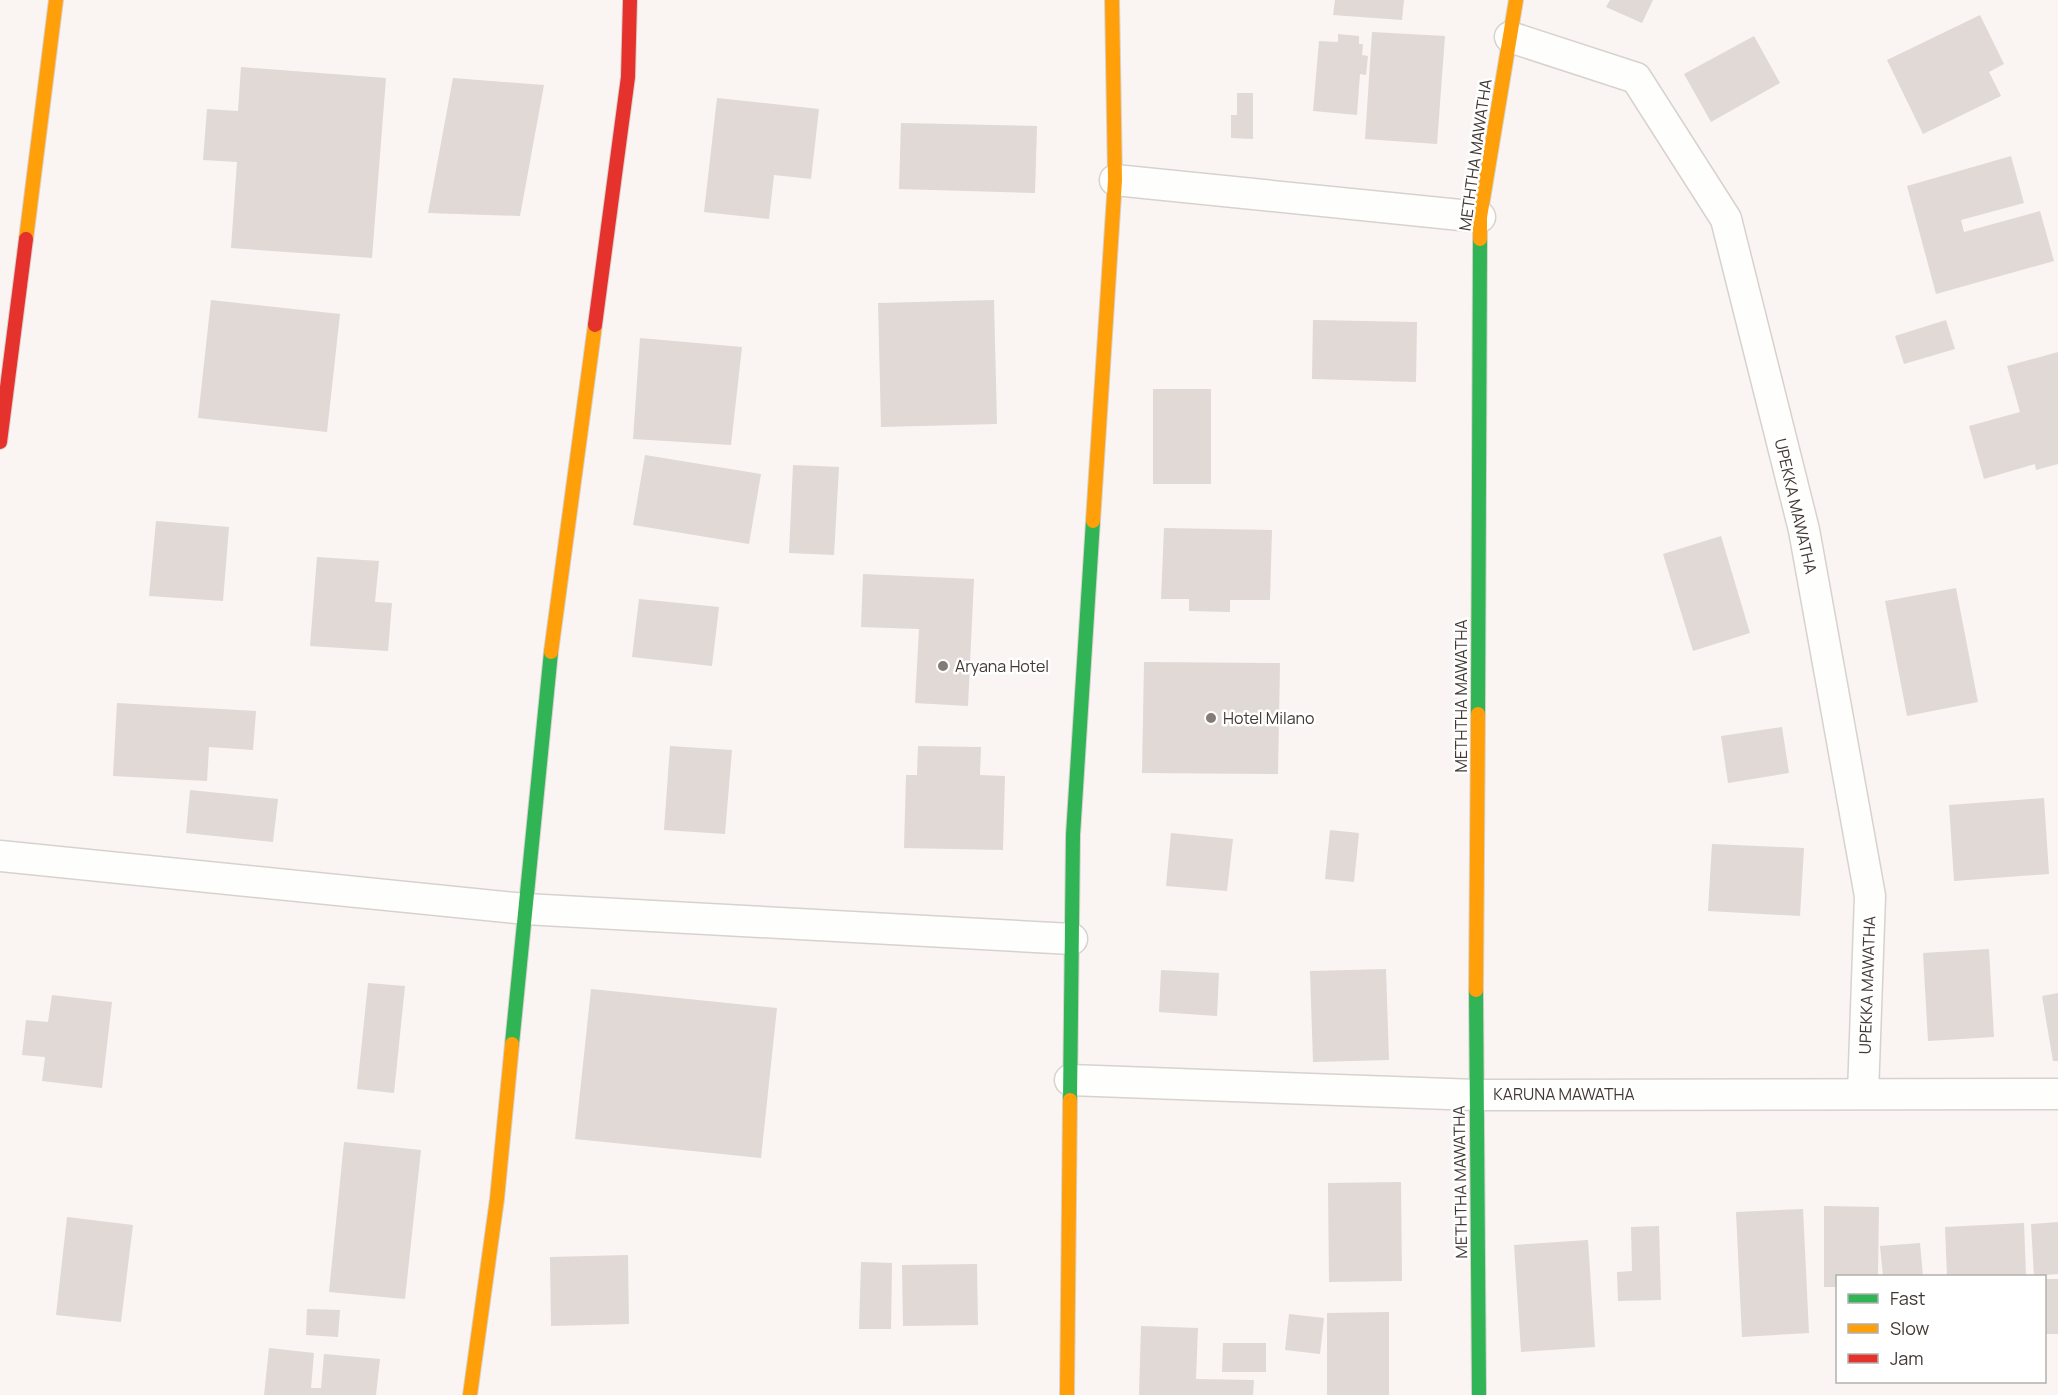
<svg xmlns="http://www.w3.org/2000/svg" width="2058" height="1395" viewBox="0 0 2058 1395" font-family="Manrope,sans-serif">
	<rect width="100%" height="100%" fill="#faf5f2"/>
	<path fill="#e0d9d5" d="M1335,0H1404L1402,20L1333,15Z
		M1610,0H1653L1642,23L1606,7Z
		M1980,15L2004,64L1989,72L2001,96L1923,134L1887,60Z
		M1372,32L1445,36L1437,144L1365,139Z
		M1338,34L1359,36V44H1363L1362,55L1368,56L1366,75L1360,74L1357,115L1313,111L1319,41L1338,42Z
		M1754,36L1780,83L1711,122L1684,74Z
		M241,67L386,78L372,258L231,248L237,162L203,160L207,109L238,111Z
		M453,78L544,85L520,216L428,213Z
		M1237,93H1253V139L1231,138V115H1237Z
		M717,98L819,109L811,179L774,175L769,219L704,212Z
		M901,123L1037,126L1035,193L899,189Z
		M2011,156L2024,203L1961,220L1964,232L2040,211L2054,261L1936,294L1907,186Z
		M211,300L340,314L327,432L198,418Z
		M994,300L997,424L881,427L878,303Z
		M1313,320L1417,322L1416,382L1312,379Z
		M1946,320L1955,349L1904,364L1895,336Z
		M640,338L742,347L731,445L633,439Z
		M2058,352V464L2036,470L2035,464L1984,479L1969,426L2020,412L2007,366Z
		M1153,389H1211V484H1153Z
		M645,455L761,474L749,544L633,525Z
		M793,465L839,467L834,555L789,553Z
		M156,521L229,527L223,601L149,596Z
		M1164,528L1272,530L1270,600H1230V612L1189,611V599H1161Z
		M1721,536L1750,633L1693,651L1663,554Z
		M317,557L379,561L375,602L392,603L388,651L310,646Z
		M863,574L974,579L968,706L915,703L919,629L861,627Z
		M1956,588L1978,702L1907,716L1885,601Z
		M639,599L719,607L712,666L632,657Z
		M1144,662L1280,663L1278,774L1142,773Z
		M117,703L256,711L253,750L209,747L207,781L113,776Z
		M1782,727L1789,773L1728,783L1721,736Z
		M670,746L732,750L725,834L664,830Z
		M918,746L981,747L980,775L1005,776L1003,850L904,848L906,775H917Z
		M190,790L278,799L273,842L186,833Z
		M2044,798L2049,874L1954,881L1949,805Z
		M1330,830L1359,833L1354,882L1325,879Z
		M1171,833L1233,839L1227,891L1166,886Z
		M1712,844L1804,848L1800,916L1708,911Z
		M1989,949L1994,1037L1928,1041L1923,953Z
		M1386,969L1389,1060L1313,1062L1310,971Z
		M1161,970L1219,973L1217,1016L1159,1012Z
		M368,983L405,986L394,1093L357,1089Z
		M591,989L777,1008L761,1158L575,1139Z
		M2058,993V1061H2053L2042,996Z
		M52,995L112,1002L102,1088L42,1081L45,1057L22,1055L26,1020L48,1022Z
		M344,1142L421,1150L405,1299L329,1292Z
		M1401,1182L1402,1281L1329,1282L1328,1183Z
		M1824,1206L1879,1207L1878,1276H1838V1287H1824Z
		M1803,1209L1809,1333L1742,1337L1736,1212Z
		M67,1217L133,1225L121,1322L56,1315Z
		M2058,1222V1274L2034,1276L2031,1224Z
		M2024,1223L2026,1276H1947L1945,1227Z
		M1659,1226L1661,1300L1618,1301L1617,1272L1632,1271L1631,1227Z
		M1588,1240L1595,1347L1521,1352L1514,1245Z
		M1920,1243L1923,1276H1883L1880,1246Z
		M628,1255L629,1324L551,1326L550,1257Z
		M861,1262L892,1263L891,1329H859Z
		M977,1264L978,1325L903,1326L902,1265Z
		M2044,1279H2058V1334H2044Z
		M307,1309L340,1310L338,1337L306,1335Z
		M1389,1312V1395H1327V1313Z
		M1289,1314L1324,1318L1320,1354L1285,1350Z
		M1141,1326L1198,1328L1196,1379L1254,1380L1253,1395H1139Z
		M1223,1343H1266V1372H1222Z
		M269,1348L314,1353L311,1388H321L324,1354L380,1359L376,1395H264Z"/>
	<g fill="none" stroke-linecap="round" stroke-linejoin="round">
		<defs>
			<path id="street" d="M1510,37L1636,78L1726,219L1804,530L1870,896L1863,1094
				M1115,180L1480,217
				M0,856L525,909L1072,939
				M1070,1080L1476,1095L2058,1094"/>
			<path id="fast" d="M1478,714L1480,239
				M1476,990L1479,1395
				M512,1044L551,652
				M1070,1100L1073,835L1093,521"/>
			<path id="slow" d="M26,239L56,0
				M1480,239V217L1516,0
				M1093,521L1115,180L1112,0
				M551,652L595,325
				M1476,990L1478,714
				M470,1395L497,1199L512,1044
				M1067,1395L1070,1100"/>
			<path id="jam" d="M595,325L628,77L630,0
				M0,442L26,239"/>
		</defs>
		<use href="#street" stroke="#d8d2ce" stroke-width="33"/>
		<use href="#fast" stroke="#d8d2ce" stroke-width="16"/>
		<use href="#slow" stroke="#d8d2ce" stroke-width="16"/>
		<use href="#jam" stroke="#d8d2ce" stroke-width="16"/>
		<use href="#street" stroke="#fefefd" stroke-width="30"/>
		<use href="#fast" stroke="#30b455" stroke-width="14"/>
		<use href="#slow" stroke="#ff9f0a" stroke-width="14"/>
		<use href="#jam" stroke="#e5322d" stroke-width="14"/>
	</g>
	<g fill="#827b76" stroke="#fff" stroke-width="2">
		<circle cx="943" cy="666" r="6"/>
		<circle cx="1211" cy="718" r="6"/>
	</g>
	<g text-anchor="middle" stroke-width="5" stroke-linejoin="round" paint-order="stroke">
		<g font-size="16" fill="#423933" stroke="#fff">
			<text transform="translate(1475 155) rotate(-82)" y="6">METHTHA MAWATHA</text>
			<text transform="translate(1796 506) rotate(77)" y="6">UPEKKA MAWATHA</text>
			<text transform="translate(1461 696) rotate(-90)" y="6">METHTHA MAWATHA</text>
			<text transform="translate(1867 985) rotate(-88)" y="6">UPEKKA MAWATHA</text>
			<text x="1564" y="1100">KARUNA MAWATHA</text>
			<text transform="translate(1460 1182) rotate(-91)" y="6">METHTHA MAWATHA</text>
		</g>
		<g font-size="16" fill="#423933" stroke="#fff" text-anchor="start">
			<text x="955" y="672">Aryana Hotel</text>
			<text x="1223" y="724">Hotel Milano</text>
		</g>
	</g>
	<rect x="1836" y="1275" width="210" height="108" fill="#ffffff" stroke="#b3b0ad" stroke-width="1.5"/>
	<rect x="1848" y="1294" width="30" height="9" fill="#30b455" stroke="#b3b0ad" stroke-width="1.5"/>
	<text x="1890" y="1305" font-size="18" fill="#423933">Fast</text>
	<rect x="1848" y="1324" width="30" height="9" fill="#ff9f0a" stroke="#b3b0ad" stroke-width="1.5"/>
	<text x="1890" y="1335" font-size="18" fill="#423933">Slow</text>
	<rect x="1848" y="1354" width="30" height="9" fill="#e5322d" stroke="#b3b0ad" stroke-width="1.5"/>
	<text x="1890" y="1365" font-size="18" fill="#423933">Jam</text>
</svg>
